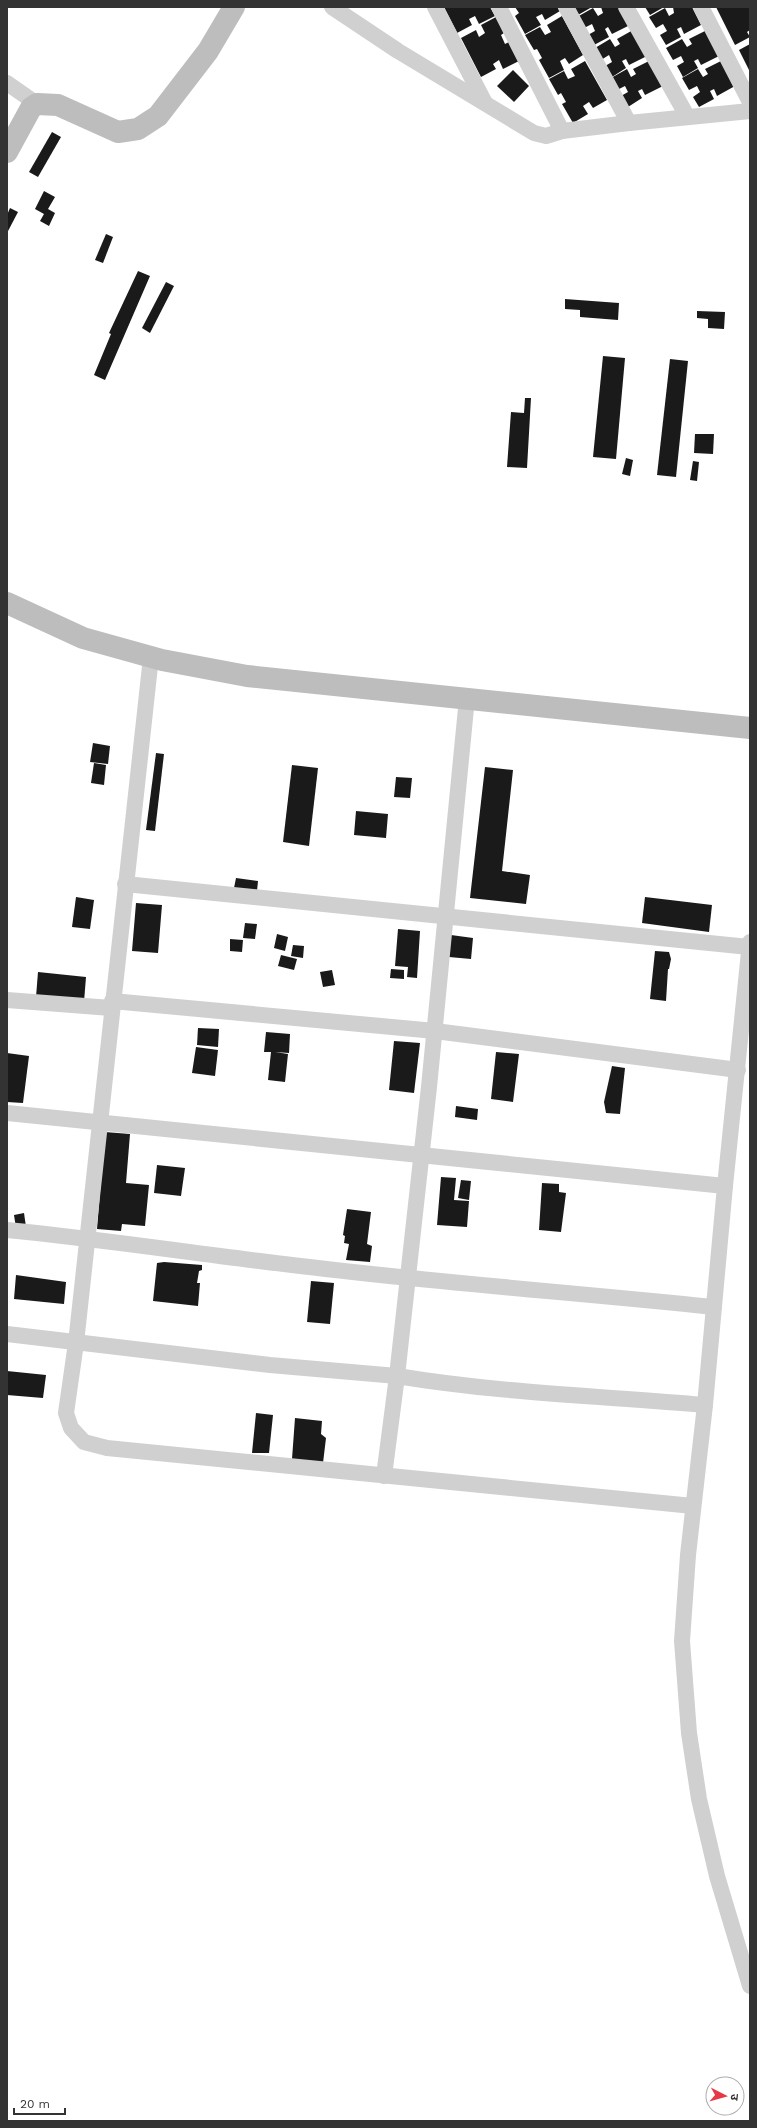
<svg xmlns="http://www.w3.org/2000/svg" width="757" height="2128" viewBox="0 0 757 2128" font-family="'Work Sans','Noto Sans Devanagari',sans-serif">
	<rect width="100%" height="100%" fill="#fff"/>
	<!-- building -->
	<g fill="#1a1a1a">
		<path d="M444,7H490L495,16L479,24L475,16L469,19L472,25L457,33Z"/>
		<path d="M515,7H557L560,11L545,20L542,14L536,17L541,25L525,34L515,16L519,13Z"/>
		<path d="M573,7H592L578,15Z"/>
		<path d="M601,7H620L630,25L612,34L608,27L605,29L609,37L594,45L588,35L595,31L592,24L584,28L577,17L593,8L598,16L603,13Z"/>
		<path d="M645,7H664L650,15Z"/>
		<path d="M673,7H692L701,25L684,34L681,27L677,29L681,37L666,45L660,35L667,31L663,24L656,28L649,17L665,8L669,16L674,13Z"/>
		<path d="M716,7H750V30L747,32L750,37L735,45Z"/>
		<path d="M562,16L583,55L569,64L565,58L560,61L564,70L549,78L539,60L542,58L537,49L534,50L525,35L540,27L545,35L551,32L547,25Z"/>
		<path d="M496,17L504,33L501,35L505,44L509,42L519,61L503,69L499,60L493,64L496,69L481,77L461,38L476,30L479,37L485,33L481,25Z"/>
		<path d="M633,30L647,56L629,65L626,59L622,61L626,68L612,77L605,66L612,62L609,55L601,60L595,48L610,39L615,47L620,44L617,39Z"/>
		<path d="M705,31L719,56L701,65L698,59L694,61L698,68L683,77L677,66L684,62L681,56L673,60L666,48L682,39L687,47L692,44L689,39Z"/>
		<path d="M750,44V72L739,50Z"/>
		<path d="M585,61L607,100L593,108L589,102L583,106L588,114L573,123L562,104L566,102L561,93L558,95L549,79L564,71L568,79L575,76L571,69Z"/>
		<path d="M649,61L663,86L645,95L642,89L638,91L642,98L628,107L621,96L628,92L625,86L617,90L611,78L627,69L631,77L636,74L633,69Z"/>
		<path d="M721,61L735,86L717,96L714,89L710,91L714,99L699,107L693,97L700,92L697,86L689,90L682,78L698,69L703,77L708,74L705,69Z"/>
		<path d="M513,70L529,86L514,102L497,86Z"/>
		<path d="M52,132L61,137L38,177L29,172Z"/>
		<path d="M44,191L55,197L48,209L55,213L49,226L40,221L44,214L35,209Z"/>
		<path d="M10,208L18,212L7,233V215Z"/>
		<path d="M106,234L113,237L103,263L95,260Z"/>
		<path d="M138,271L150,276L105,380L94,375L111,334L109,333Z"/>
		<path d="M166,282L174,286L150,333L142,328Z"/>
		<path d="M565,299L619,303L618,320L580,317V310L565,309Z"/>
		<path d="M697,311L725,312L724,329L708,328V319L697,318Z"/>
		<path d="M603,356L625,358L616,459L593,457Z"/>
		<path d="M670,359L688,361L676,477L657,475Z"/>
		<path d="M525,398H531L527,468L507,467L511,412L524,413Z"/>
		<path d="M695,434H714L713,454L694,453Z"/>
		<path d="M626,458L633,460L630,476L622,474Z"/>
		<path d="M693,461L699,462L697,481L690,480Z"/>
		<path d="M93,743L110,746L108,764L90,762Z"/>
		<path d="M156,753L164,754L155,831L146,830Z"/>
		<path d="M94,763L106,765L104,785L91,783Z"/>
		<path d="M292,765L318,768L309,846L283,842Z"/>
		<path d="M485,767L513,770L502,871L530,875L526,904L470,898Z"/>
		<path d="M396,777L412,778L410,798L394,797Z"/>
		<path d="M356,811L388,814L386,838L354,835Z"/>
		<path d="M236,878L258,881L257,891L234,888Z"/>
		<path d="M76,897L94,900L90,929L72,927Z"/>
		<path d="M645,897L712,905L709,932L642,923Z"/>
		<path d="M136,903L162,905L158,953L132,951Z"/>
		<path d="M245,923L257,924L255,939L243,938Z"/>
		<path d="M398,929L420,931L417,978L407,977L408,967L395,966Z"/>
		<path d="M277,934L288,937L285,951L274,948Z"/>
		<path d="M451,935L473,938L471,959L449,957Z"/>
		<path d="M230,939L243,940L242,952L230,951Z"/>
		<path d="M293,945L304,946L303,958L291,956Z"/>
		<path d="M655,951L669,952L671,959L669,969H668L666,1001L650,999Z"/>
		<path d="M281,955L297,959L294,970L278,966Z"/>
		<path d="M391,969L404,970V979L390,978Z"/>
		<path d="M332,970L335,985L323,987L320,972Z"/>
		<path d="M38,972L86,977L84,1002L36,997Z"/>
		<path d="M198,1028L219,1029L218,1047L197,1045Z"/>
		<path d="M266,1032L290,1034L289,1053L275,1052L288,1054L285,1082L268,1080L271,1052H264Z"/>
		<path d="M394,1041L420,1043L414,1093L389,1090Z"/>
		<path d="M196,1047L218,1050L215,1076L192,1073Z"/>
		<path d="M496,1052L519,1054L513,1102L491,1099Z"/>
		<path d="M7,1053L29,1056L23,1103L7,1102Z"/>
		<path d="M612,1066L625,1068L620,1114L606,1113L604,1102Z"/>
		<path d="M456,1106L478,1109L477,1120L455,1117Z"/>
		<path d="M105,1132L130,1134L126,1183L149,1185L145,1226L122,1224L121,1231L97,1229Z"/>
		<path d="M157,1165L185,1168L181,1196L154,1193Z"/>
		<path d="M441,1177L456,1178L454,1200L469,1201L467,1227L437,1225Z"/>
		<path d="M461,1180L471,1181L469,1200L458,1198Z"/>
		<path d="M542,1183L559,1184V1192L566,1193L561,1232L539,1230Z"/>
		<path d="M347,1209L371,1212L367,1244L372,1246L370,1262L346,1260L349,1244L344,1243L345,1236L343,1235Z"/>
		<path d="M24,1213L26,1227L16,1228L14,1215Z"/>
		<path d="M164,1262L202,1265V1270L199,1271L197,1283H200L198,1306L153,1301L157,1263Z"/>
		<path d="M16,1275L66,1282L64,1304L14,1299Z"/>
		<path d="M311,1281L334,1283L330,1324L307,1322Z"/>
		<path d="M7,1371L46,1375L43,1398L7,1395Z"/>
		<path d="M256,1413L273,1415L269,1453H252Z"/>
		<path d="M295,1418L322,1421L321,1434L326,1438L323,1463L292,1459Z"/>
	</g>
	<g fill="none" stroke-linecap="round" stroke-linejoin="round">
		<!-- minor -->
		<g stroke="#d0d0d0" stroke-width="16">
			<path d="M332,7L398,51L534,133L546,136L562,131L629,123L566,7"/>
			<path d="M435,7L485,103"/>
			<path d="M499,7L562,131"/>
			<path d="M626,7L687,116"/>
			<path d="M701,7L750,102"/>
			<path d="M7,83L37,104"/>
			<path d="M629,123L750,111"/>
			<path d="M151,657L76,1343L66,1413L71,1428L84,1442L107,1448L693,1506"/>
			<path d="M125,884L749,947"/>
			<path d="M750,942L725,1186L705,1405L688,1555L682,1641L689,1733L699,1799L717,1876L750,1986"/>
			<path d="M7,1000L111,1008"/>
			<path d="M112,1001L435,1031L738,1070"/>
			<path d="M7,1113L725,1186"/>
			<path d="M7,1230C100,1239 191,1253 284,1264C427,1282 570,1292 714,1307"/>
			<path d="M7,1334L270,1365L397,1376L429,1087L467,698"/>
			<path d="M384,1476L397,1376C499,1393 603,1396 705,1405"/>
		</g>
		<!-- secondary -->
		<g stroke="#bdbdbd" stroke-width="22">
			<path d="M7,152L31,108L37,104L58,105L118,132L138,129L158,116L208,51L234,7"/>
			<path d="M7,603L83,638L162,660L247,676L750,728"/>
		</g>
	</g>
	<!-- border -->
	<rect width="757" height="2128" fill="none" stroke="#333333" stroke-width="16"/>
	<!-- north arrow -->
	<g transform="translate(725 2096) rotate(96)"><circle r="19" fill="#ffffff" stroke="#adadad"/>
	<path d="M0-3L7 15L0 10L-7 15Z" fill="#e63946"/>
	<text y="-6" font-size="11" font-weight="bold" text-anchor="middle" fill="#333333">उ</text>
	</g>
	<!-- scale -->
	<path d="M14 2108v6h51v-6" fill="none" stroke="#333333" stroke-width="2"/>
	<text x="20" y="2108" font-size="12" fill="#333333" stroke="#ffffff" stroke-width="3" paint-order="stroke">20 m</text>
</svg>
